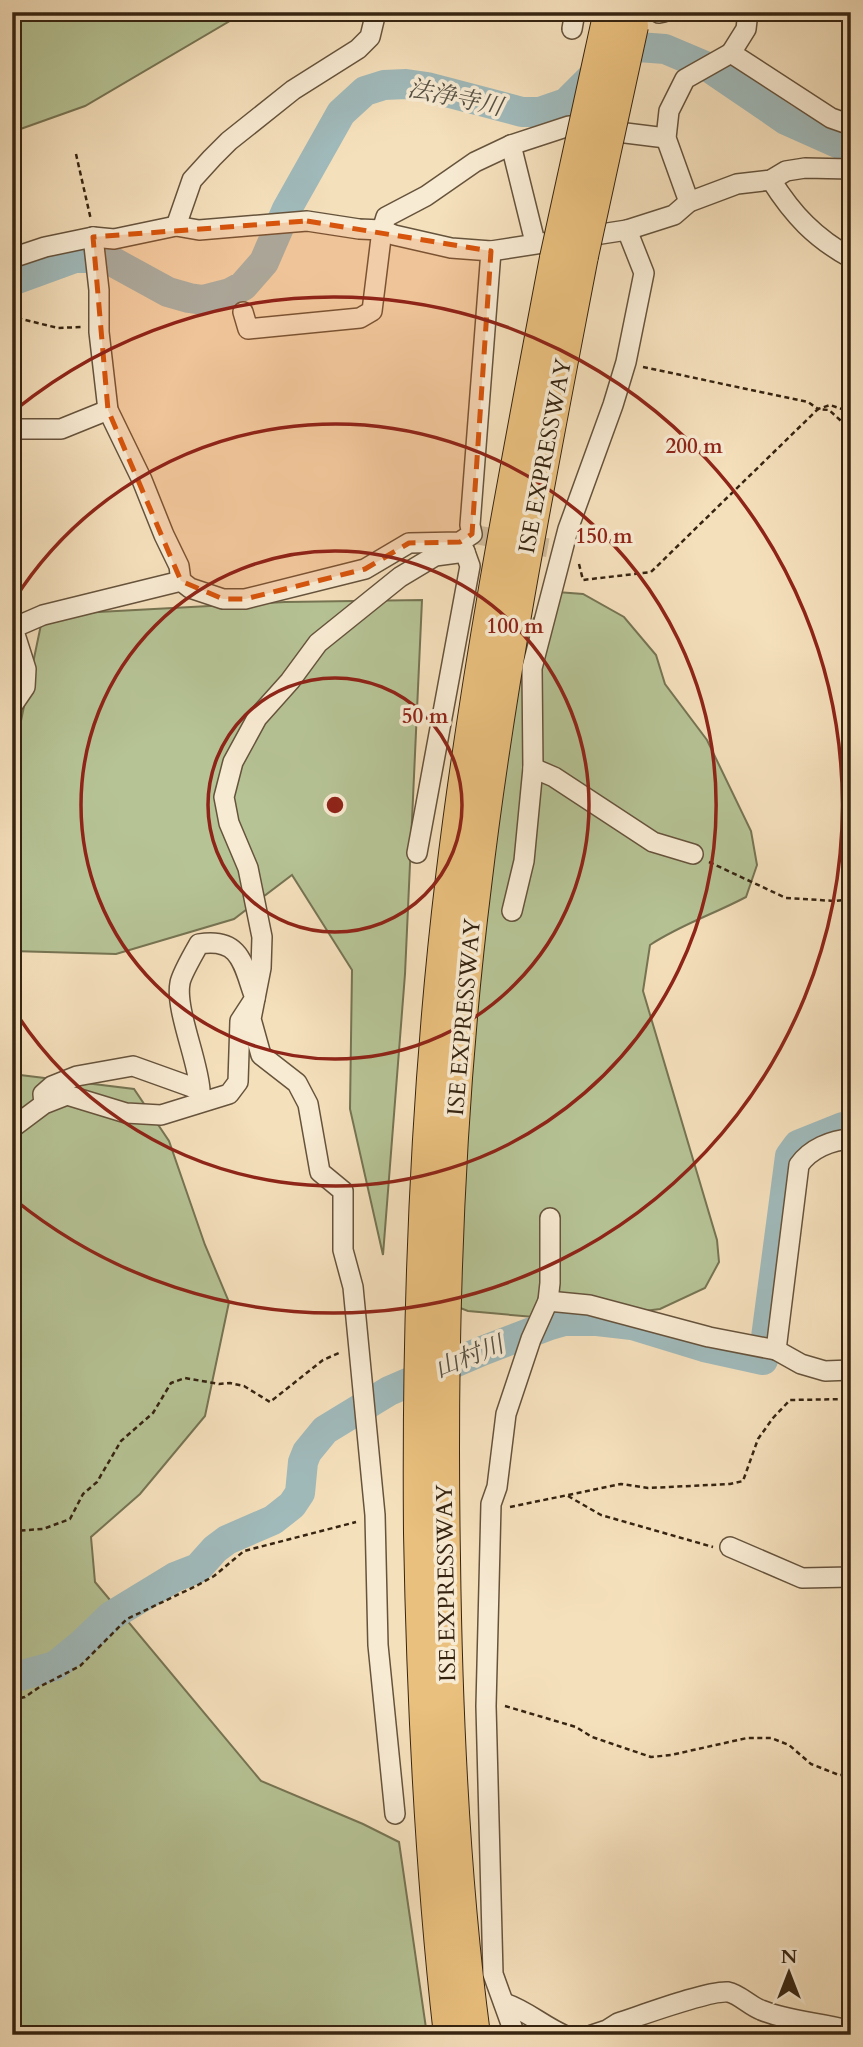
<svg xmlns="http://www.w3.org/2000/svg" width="863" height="2047" viewBox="0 0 863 2047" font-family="Cardo,'Noto Serif JP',serif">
	<rect width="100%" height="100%" fill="#f5e0bc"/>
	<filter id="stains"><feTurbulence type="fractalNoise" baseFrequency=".00286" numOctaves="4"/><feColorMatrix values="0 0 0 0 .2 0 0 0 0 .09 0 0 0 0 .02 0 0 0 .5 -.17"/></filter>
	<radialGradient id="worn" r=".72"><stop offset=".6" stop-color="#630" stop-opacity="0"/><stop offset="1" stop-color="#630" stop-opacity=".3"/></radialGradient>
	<!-- green -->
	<g fill="#b6c395" stroke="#767453" stroke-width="2">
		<path d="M12,12H245L85,106L12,132Z"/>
		<path d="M557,592L583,594L624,617L656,655L665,684L707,740L751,831L757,865L746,897C714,914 680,925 650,945L643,991L717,1240L719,1262L705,1288L660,1309L606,1316L534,1317L468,1311L424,1294L514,663L534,618Z"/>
		<path d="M422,600L405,974L383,1255L350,1109L352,970L292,875L234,919L116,954L12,951V764L43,615L285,602Z"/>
		<path d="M12,1074L134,1089L169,1141L205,1245L229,1302L205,1416L140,1494L91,1537L95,1582L261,1781L363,1824L399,1842L427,2035H12Z"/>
	</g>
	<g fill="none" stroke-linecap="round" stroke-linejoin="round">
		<!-- river -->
		<g stroke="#a0babb" stroke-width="30">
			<path d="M12,281L75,258H106L168,292L189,298L203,300L230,293L243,286L264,262L287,209L341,113L365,91L384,85L406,84L427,87L522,112H540L566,103L609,60L638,47L665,49L710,68L786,120L851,149"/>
			<path d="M12,1678L55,1666L83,1643L111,1616L175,1577L198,1568L215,1549L227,1540L273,1520L292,1505L300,1493L303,1462L307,1452L325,1430L389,1391L482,1351L550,1325L564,1321H597L632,1325L704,1347L763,1360L790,1156L798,1145L843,1127H851"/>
		</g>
		<!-- minor-tunnel -->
		<path stroke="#cfba9a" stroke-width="19" stroke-dasharray="19 10" stroke-linecap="butt" d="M472,534L549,548"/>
		<!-- minor casing -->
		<g stroke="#66533c" stroke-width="22">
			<g id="minor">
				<path d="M748,12L746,29L731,53L831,118L851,125"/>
				<path d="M659,13L664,12"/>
				<path d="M572,29L575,12"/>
				<path d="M511,145L534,238"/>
				<path d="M771,180C793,215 815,238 851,258"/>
				<path d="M689,202L666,138L669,111L685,79L731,53"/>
				<path d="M176,226L192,180L212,158L229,141L293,90L358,49L370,37L376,12"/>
				<path d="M93,237L99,290V332L108,410L142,480L164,535L179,566L181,581L190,588L223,599H245L365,569L409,543L460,542L472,534L470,525L491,251"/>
				<path d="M12,258L45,247L93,237L114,239L176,226L199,230L307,221L359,229L382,230L394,235L451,248L491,251L627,230L674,215L689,202L737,184L771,180L786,171L805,168L851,169"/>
				<path d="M243,312L248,329L360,318L372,311L382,230L386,217L426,196L475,162L511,145L569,126L666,138"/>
				<path d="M12,429H61L108,410"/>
				<path d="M12,706L25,687L26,669L13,628L43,615L181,581"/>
				<path d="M533,768L554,777L653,842L693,854"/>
				<path d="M417,853L470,566L465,552"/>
				<path d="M512,911L524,861L533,768L532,668L568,529L613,405L626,362L644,273L627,230"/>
				<path d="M12,1128L44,1104L67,1095L126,1113L161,1115L229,1094L238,1082L240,1021L255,998C243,966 242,937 199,944C195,951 181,976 180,983C175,1009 198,1060 200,1090L133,1066L77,1076L52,1086L43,1094L44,1104"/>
				<path d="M548,1301L589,1305L709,1337L776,1350L801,1364L825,1371L851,1370"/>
				<path d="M776,1350L799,1165C810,1149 831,1140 851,1139"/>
				<path d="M730,1547L802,1578L851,1577"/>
				<path d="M395,1814L378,1645L375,1515L353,1287L343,1250V1191L320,1172L308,1104L297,1083L261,1055L251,1019L261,968L262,937L248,868L229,823L224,797L233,762L257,718L290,681L318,643L400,577L435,556L465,552L460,542"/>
				<path d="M504,2003C526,2010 543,2026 564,2035"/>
				<path d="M515,2035L493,1974L486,1706L491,1504L497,1487L506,1414L531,1339L548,1301L550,1283V1218"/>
				<path d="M592,2035L607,2030L618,2023C640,2016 709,1990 728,1992C739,1994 750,2006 761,2010C790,2022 821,2022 851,2031"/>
			</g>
		</g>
		<!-- highway casing -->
		<g stroke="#362411" stroke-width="32">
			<g id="highway">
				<path d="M449,2035C430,1868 422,1700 419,1533C417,1314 425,1095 451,878C476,670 516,464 555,258"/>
				<path d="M475,2035C454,1878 447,1718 445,1559C441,1335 448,1109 476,886C501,674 543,465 583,256"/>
			</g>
		</g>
		<!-- path -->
		<g stroke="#362411" stroke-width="2.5" stroke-dasharray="5 3.5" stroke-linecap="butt">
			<path d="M76,154L91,220"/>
			<path d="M12,321L13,317L58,328L82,327"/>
			<path d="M643,367L808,402L818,409L830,405L851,412"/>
			<path d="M579,564L583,580L651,572L818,409L829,410L851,430"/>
			<path d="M709,862L786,898L835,901L851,899"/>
			<path d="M568,1496L601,1515L713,1547"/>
			<path d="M510,1507L621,1484L648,1488L730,1484L743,1481L758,1439L773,1418L790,1400L851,1399"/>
			<path d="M12,1531L43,1529L70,1519L83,1494L97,1482L121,1441L153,1413L171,1383L185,1378L219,1384L230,1383L244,1386L270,1402L323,1360L341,1352"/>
			<path d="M12,1700L25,1697L41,1686L80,1666L127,1619L198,1585L214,1576L244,1551L356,1522"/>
			<path d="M505,1706L576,1727L592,1737L651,1757L671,1755L747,1738H771L789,1745L811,1764L839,1775L851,1774"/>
		</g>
		<!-- minor -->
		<use href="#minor" stroke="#f8ebd3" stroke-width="19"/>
		<!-- highway -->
		<use href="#highway" stroke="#eac07e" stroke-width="30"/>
		<!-- highway-bridge casing -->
		<g stroke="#362411" stroke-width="32" stroke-linecap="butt">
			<g id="highway-bridge">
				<path d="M583,256L633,26"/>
				<path d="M555,258L608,16"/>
			</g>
		</g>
		<!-- highway-bridge -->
		<use href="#highway-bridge" stroke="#eac07e" stroke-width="30"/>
	</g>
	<!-- marked area -->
	<path fill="#d6540c" fill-opacity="0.2" stroke="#d6540c" stroke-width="5" stroke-dasharray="14 9" stroke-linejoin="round" d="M307,221L491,251L472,534L460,542L409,543L365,569L245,599H223L181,581L108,410L93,237Z"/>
	<!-- distance rings -->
	<g fill="none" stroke="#8f2418" stroke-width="3.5">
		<circle cx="335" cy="805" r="127"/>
		<circle cx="335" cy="805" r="254"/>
		<path d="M14 600A381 381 0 1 1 14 1010"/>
		<path d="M15 410A508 508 0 1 1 15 1200"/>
	</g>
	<g text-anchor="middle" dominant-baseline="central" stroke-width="7" stroke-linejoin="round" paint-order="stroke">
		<!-- street labels -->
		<g font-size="23" fill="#362411" stroke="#f8ebd3">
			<text transform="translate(545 456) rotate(-79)">ISE EXPRESSWAY</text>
			<text transform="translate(464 1017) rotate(-85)">ISE EXPRESSWAY</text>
			<text transform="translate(446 1583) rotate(-91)">ISE EXPRESSWAY</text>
		</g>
		<!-- water labels -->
		<g font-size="24" font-style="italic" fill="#565144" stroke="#f8ebd3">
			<text transform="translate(455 98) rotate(12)">法浄寺川</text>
			<text transform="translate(469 1357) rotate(-22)">山村川</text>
		</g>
	</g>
	<circle cx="335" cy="805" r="10" fill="#8f2418" stroke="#f8ebd3" stroke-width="3.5"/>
	<g font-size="21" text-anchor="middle" font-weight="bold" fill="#8f2418" stroke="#f8ebd3" stroke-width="7" stroke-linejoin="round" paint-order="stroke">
		<text x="694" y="453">200 m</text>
		<text x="604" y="543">150 m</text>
		<text x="515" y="633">100 m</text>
		<text x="425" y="723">50 m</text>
	</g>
	<!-- margin -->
	<rect width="863" height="2047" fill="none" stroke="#f5e0bc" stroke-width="42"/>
	<rect x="14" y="14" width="835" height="2019" fill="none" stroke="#362411" stroke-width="3.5"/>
	<rect x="21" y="21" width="821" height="2005" fill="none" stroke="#362411" stroke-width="2"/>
	<!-- north arrow -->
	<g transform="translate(789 1973)" stroke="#f8ebd3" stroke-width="5" paint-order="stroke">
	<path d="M0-5L12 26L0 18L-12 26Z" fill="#362411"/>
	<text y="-10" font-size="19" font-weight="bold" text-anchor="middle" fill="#362411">N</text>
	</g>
	<rect width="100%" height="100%" filter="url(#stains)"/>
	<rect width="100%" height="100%" fill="url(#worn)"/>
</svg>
